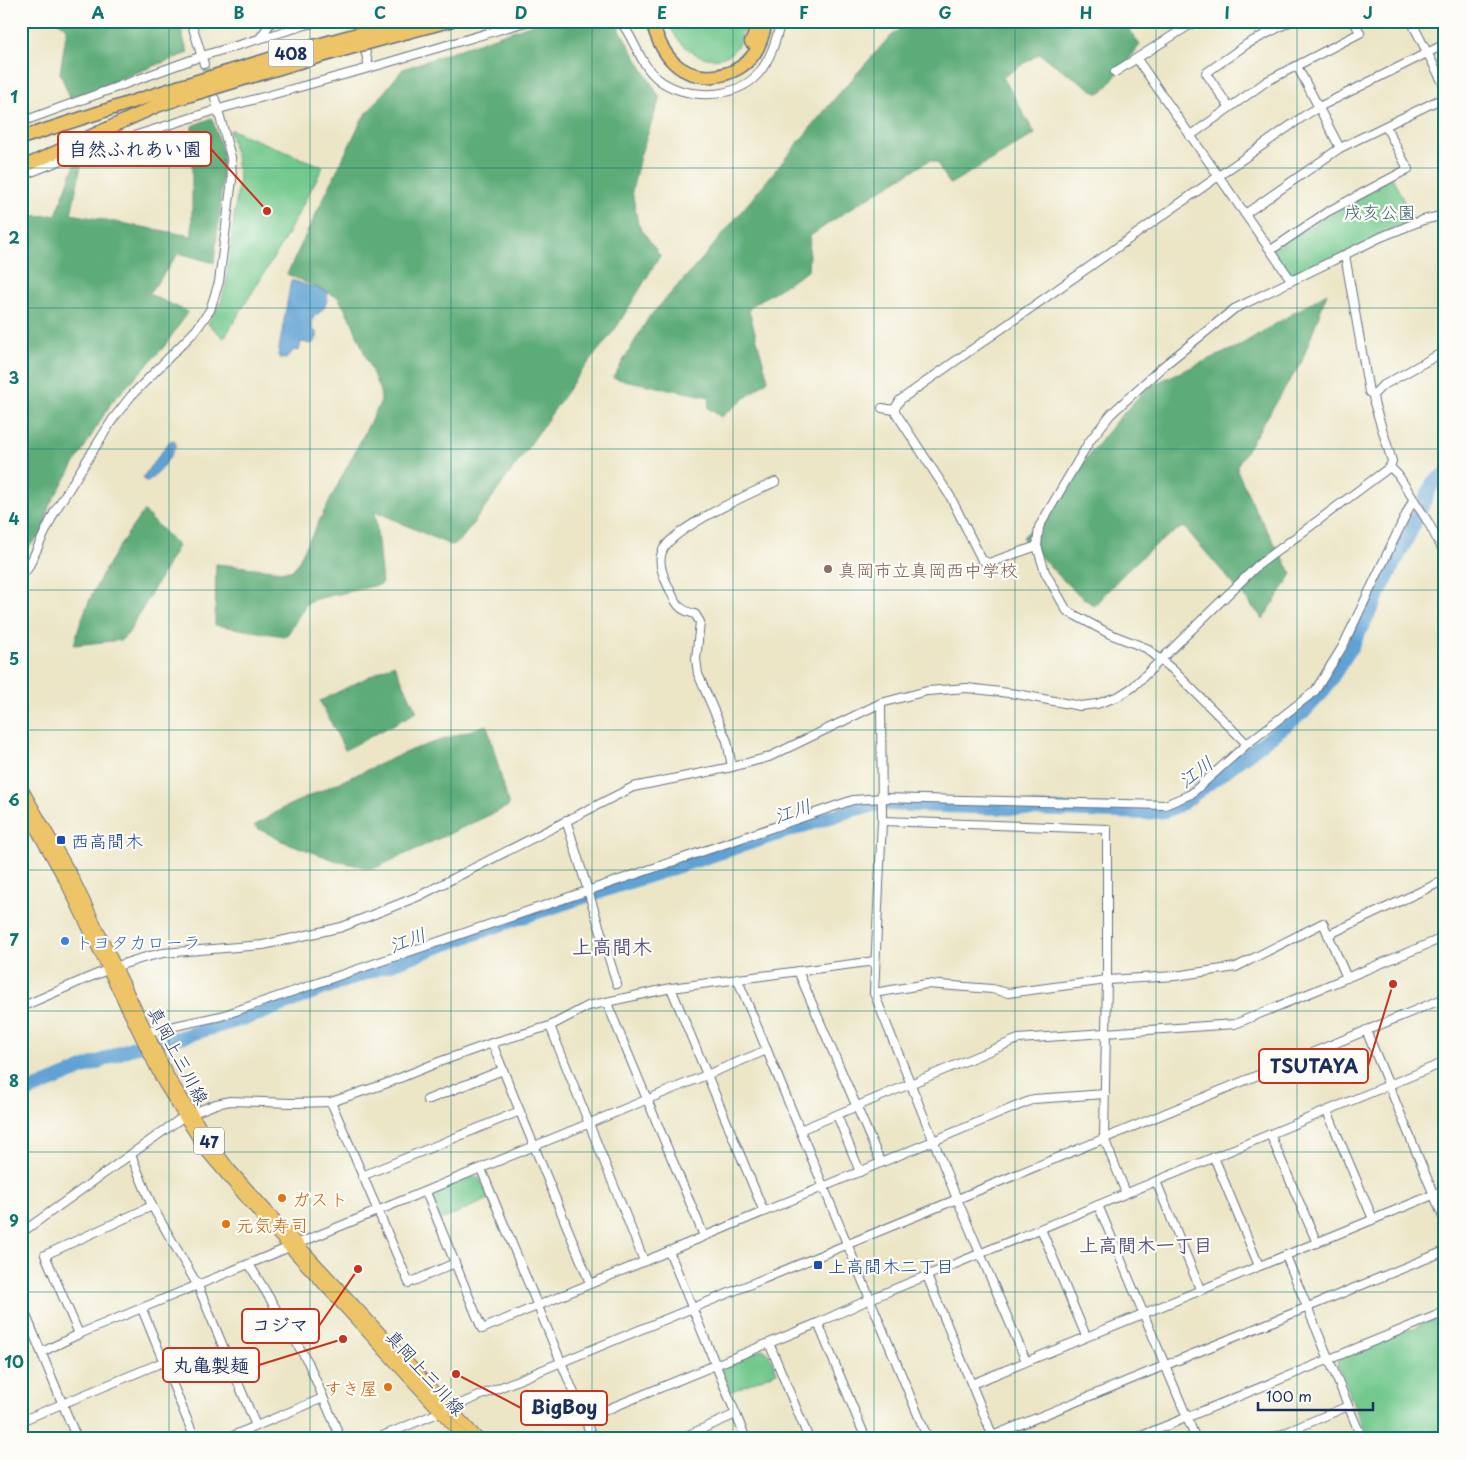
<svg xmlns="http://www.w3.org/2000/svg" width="1466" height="1460" viewBox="0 0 1466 1460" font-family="'Playpen Sans','Klee One',sans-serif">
	<rect width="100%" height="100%" fill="#fdfcf7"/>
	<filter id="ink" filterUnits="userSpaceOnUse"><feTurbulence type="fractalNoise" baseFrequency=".02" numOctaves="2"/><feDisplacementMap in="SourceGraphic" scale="10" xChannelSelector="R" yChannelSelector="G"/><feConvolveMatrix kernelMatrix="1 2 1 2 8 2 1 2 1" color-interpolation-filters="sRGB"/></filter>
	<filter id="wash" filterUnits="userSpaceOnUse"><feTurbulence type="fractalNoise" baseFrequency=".0096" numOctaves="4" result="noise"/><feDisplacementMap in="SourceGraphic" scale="20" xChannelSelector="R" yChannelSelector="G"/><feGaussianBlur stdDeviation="1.12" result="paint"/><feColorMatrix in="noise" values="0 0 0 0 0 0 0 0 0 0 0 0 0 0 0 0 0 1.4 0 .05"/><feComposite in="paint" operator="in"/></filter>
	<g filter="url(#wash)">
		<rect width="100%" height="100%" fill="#ece6c7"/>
		<!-- green -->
		<g fill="#72c88d" stroke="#467c76">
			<path d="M668,21H744C742,77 683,65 668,21Z"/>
			<path d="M232,130L323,167L282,244L224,338L208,324L221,302L226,285L239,177L236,156L229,131Z"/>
			<path d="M1392,177L1415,224L1291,280L1271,250Z"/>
			<path d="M474,1176L479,1177L489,1199L441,1220L431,1197L433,1193Z"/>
			<path d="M1445,1315V1436L1440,1439H1368L1337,1364L1340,1358Z"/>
			<path d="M763,1349L768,1353L777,1372L730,1392L721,1370L724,1365Z"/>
		</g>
		<!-- forest -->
		<g fill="#5dac78" stroke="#3c6e6b">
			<path d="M57,21H178L188,53L70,98L60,73L67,28Z"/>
			<path d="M541,21L615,22L660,98L640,156L632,191L638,224L660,256L616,328L574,381L516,465L463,537L455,544L450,545L375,511L382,584L312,600L306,604L288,634L284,636L215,625L216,564L283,571H291L296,566L381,401L380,391L352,322L338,297L287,274L362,119L403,69Z"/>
			<path d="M908,21H1123L1140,45L1103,92L1097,93L1039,54L1003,77L1035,134L950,184L937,163L930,160L856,205L810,236L808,271L751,306L749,311L768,380L721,417L708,408L710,397L613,378L649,317L703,258L836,97L885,42Z"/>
			<path d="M212,118L223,154L220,211L214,263L179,253L149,294L188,312L163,348L111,403L49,506L43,534L21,553V248L31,216L56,215L76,161H82L71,214L192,236V126Z"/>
			<path d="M1327,293L1302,361L1238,464L1237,470L1256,511L1292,574L1263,619L1186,529L1183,527C1151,544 1118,579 1094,606L1073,590L1022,538L1043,517L1089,455L1117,420L1145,390L1158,382L1237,347Z"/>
			<path d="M144,511L178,546L128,634L121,640L74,645C86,596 114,551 144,511Z"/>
			<path d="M394,664L417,712L345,750L320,701Z"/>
			<path d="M487,725L509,806L373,869L337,861L282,841L254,826L285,807L411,750Z"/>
		</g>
		<!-- water -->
		<g fill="#60a2d4" stroke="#3e6899">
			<path d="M291,280L328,292C327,305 324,311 313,317L312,328L317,333V338L312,344L301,342L299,351L294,350L286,359L280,358L278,355Z"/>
			<path d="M174,440L176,445C170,459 159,474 146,482L143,477L170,441Z"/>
		</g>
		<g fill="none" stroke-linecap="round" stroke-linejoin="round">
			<!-- river -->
			<path stroke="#60a2d4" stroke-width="14" d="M21,1094L134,1047L181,1037L259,1014L319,990L519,918L855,809L883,804L1145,813L1166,811L1183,803L1305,711L1322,693L1351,648L1410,533L1433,482L1445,474"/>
		</g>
	</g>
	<g filter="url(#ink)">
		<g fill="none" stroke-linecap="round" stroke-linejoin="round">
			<!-- minor-tunnel -->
			<path stroke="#c2c1b2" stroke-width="8" stroke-dasharray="8 4" stroke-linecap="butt" d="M204,64L215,99"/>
			<!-- minor casing -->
			<g stroke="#646f83" stroke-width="10">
				<g id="minor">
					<path d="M191,21L204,64"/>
					<path d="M359,21L369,68"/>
					<path d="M620,21C635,39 640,65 658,79C684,100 735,100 758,74C771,59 776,40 781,21"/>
					<path d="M1411,21L1445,87"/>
					<path d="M260,38L272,21"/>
					<path d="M1137,59L1291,280"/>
					<path d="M1297,66L1340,148"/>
					<path d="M1115,72L1196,21"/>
					<path d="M1229,107L1206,73L1247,44L1291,21"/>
					<path d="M21,122L202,56L319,21"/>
					<path d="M1190,136L1267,81L1360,33L1354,21"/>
					<path d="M21,176L77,154L219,109L369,68L529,21"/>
					<path d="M1245,214L1340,148L1445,97"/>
					<path d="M1271,250L1327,212L1408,169L1386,127"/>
					<path d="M1345,255L1369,392L1373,395"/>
					<path d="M882,408L894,410L950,496L982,560L989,563L1037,546"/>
					<path d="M894,410L900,400L1304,116L1319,107L1445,44"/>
					<path d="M1390,467L1398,475L1428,522L1445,554"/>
					<path d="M21,577L28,568L55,511L113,419L131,396L196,330L210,310L219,282L232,179L231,157L215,99"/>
					<path d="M881,703L882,821L874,993L957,1199L1026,1361"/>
					<path d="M1247,744L1172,669L1146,648L1110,634L1067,611L1045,572L1037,546L1039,527L1089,442L1111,414L1161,368L1234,309L1381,237L1423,220L1445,215"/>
					<path d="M732,767L727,741L698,674L696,659L700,622L695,614C676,609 676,602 668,586C663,576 658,562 662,552C670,529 751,493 775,482"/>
					<path d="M566,820L617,984"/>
					<path d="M882,821L1107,829V980L1104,1138L1126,1193"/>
					<path d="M1328,935L1445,880"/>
					<path d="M798,971L881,1163"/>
					<path d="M737,978L928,1439"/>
					<path d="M671,988L764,1212"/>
					<path d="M874,993L927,984L992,989L1008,993L1107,980L1175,976L1236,967L1323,923L1347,978"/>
					<path d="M607,1003L704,1236"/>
					<path d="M21,1007C67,988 114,963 163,953L263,945L342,927L419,896L633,787L732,767L769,757L881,703L927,691L967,688L1017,694L1080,706L1097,704L1119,696L1133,687L1257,566L1390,467L1392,461L1374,403L1373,395L1382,386L1445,351"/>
					<path d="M550,1026L644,1261"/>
					<path d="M1366,1030L1445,1222"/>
					<path d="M147,1032L221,1016L853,800L883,798L1165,805L1191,794L1247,744L1315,691L1343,646L1413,500"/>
					<path d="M492,1043L590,1283"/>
					<path d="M427,1100L503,1070"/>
					<path d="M331,1102L409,1283L455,1263"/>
					<path d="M1327,1111L1373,1219"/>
					<path d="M837,1115L860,1172"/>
					<path d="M800,1130L1018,1039L1235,1024L1445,937"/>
					<path d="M1270,1134L1317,1243"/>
					<path d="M131,1155L152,1206L198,1286L256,1426"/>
					<path d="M1214,1157L1259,1266"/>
					<path d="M481,1169L593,1439"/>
					<path d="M362,1176L520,1111"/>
					<path d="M1156,1181L1200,1289"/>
					<path d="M426,1192L482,1329L1034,1099L1105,1094"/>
					<path d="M1098,1205L1196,1439"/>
					<path d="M1041,1229L1086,1336"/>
					<path d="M21,1233L183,1117L216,1104L230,1101L293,1103L331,1102L385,1084L439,1062L492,1043L550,1026L588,1006L671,988L875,961"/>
					<path d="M669,1251L746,1439"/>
					<path d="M1286,1256L1362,1439"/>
					<path d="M249,1264L308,1362L341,1439"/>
					<path d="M927,1276L994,1439"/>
					<path d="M21,1303L77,1439"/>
					<path d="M142,1309L195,1439"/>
					<path d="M818,1323L866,1439"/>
					<path d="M79,1334L45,1255L152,1206"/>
					<path d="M769,1343L809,1439"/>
					<path d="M42,1352L79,1334L767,1050"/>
					<path d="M972,1384L1445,1190"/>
					<path d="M584,1419L818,1323L870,1299L1445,1062"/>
					<path d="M21,1421L163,1362"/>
					<path d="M225,1439L323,1398"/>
					<path d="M375,1439L1445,998"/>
					<path d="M679,1439L736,1414"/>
					<path d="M985,1439L1445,1251"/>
					<path d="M1134,1439L1445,1312"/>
					<path d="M1271,1439L1348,1406"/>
				</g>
			</g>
			<!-- major casing -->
			<g stroke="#646f83" stroke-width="12">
				<g id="major">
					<path d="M21,786L73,877L169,1077L212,1145L230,1169L273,1217L479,1439"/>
					<path d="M21,803L65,881L162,1081L205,1150L268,1224L465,1439"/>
				</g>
			</g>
			<!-- highway casing -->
			<g stroke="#646f83" stroke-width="15">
				<g id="highway">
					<path d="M652,21C656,36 662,51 673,62C696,85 736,79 754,54C761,44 764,32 766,21"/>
					<path d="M408,32L450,21"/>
					<path d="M751,42L754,36L756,21"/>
					<path d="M21,138L178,87"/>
					<path d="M21,168L157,106L181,98"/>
				</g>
			</g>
			<!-- minor -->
			<use href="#minor" stroke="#fff" stroke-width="8"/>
			<!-- major -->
			<use href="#major" stroke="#eec469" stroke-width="10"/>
			<!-- highway -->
			<use href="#highway" stroke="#eec469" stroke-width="12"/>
			<!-- highway-bridge casing -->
			<g stroke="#646f83" stroke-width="15" stroke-linecap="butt">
				<g id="highway-bridge">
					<path d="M178,87L292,52L405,21"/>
					<path d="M181,98L296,63L408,32"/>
				</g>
			</g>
			<!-- highway-bridge -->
			<use href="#highway-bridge" stroke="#eec469" stroke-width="12"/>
		</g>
	</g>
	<!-- grid -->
	<path fill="none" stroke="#0f766e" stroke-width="1" stroke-opacity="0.55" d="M169,21V1439M310,21V1439M451,21V1439M592,21V1439M733,21V1439M874,21V1439M1015,21V1439M1156,21V1439M1297,21V1439M21,168H1445M21,308H1445M21,449H1445M21,590H1445M21,730H1445M21,870H1445M21,1011H1445M21,1152H1445M21,1292H1445"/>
	<!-- markers -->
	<circle fill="#8d6e63" stroke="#fdfcf7" stroke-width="2" cx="828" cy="569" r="5"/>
	<g fill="#1a4fb4" stroke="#fdfcf7" stroke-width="2">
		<rect x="56" y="835" width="10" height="10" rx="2.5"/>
		<rect x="813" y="1260" width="10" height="10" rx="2.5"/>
	</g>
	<circle fill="#3f7fe0" stroke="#fdfcf7" stroke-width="2" cx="65" cy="941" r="5"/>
	<g fill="#e8710a" stroke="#fdfcf7" stroke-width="2">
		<circle cx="282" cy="1198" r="5"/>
		<circle cx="226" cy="1224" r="5"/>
		<circle cx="388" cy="1387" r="5"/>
	</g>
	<g text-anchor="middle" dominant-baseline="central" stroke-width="4.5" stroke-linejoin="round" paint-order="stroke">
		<!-- shield labels -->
		<g fill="#fdfcf7" stroke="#5f6c8c" stroke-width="1">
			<rect x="268.5" y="39.5" width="45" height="27" rx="4"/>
			<rect x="194" y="1127.5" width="30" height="27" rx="4"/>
		</g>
		<g font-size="16" font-weight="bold" fill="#1b2f5e">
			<text x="291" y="53">408</text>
			<text x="209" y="1141">47</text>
		</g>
		<!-- park labels -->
		<g font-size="18" fill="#355d6c" stroke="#fdfcf7">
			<text x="1380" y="211">戌亥公園</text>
		</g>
		<!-- education labels -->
		<g font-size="18" fill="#785e54" stroke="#fdfcf7" text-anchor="start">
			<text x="838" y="569">真岡市立真岡西中学校</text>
		</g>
		<!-- transit labels -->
		<g font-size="18" fill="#164399" stroke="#fdfcf7" text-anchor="start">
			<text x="71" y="840">西高間木</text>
			<text x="828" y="1265">上高間木二丁目</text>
		</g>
		<!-- shop labels -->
		<g font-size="18" fill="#366cbe" stroke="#fdfcf7" text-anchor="start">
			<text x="75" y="941">トヨタカローラ</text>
		</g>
		<!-- street labels -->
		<g font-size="18" fill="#1b2f5e" stroke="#fdfcf7">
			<text transform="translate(179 1055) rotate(62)">真岡上三川線</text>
			<text transform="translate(426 1372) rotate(48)">真岡上三川線</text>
		</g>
		<!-- food labels -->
		<g font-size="18" fill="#c56008" stroke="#fdfcf7" text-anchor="start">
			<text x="292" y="1198">ガスト</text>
			<text x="236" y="1224">元気寿司</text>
			<text x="378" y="1387" text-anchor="end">すき屋</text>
		</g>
		<!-- water labels -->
		<g font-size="19" font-style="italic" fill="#375d8d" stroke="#fdfcf7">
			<text transform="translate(1195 771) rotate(-37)">江川</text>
			<text transform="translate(792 810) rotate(-18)">江川</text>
			<text transform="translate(407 939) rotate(-20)">江川</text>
		</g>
		<!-- neighbourhood labels -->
		<g font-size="19" font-weight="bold" fill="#585181" stroke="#fdfcf7">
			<text x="1146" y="1244">上高間木一丁目</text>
		</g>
		<!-- quarter labels -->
		<g font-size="20" font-weight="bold" fill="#585181" stroke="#fdfcf7">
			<text x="612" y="946">上高間木</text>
		</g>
	</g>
	<!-- callouts -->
	<path fill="none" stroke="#c8321e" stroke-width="2" d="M267 211L211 149M1393 984L1368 1066M358 1269L319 1326M343 1339L259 1365M456 1374L521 1408"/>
	<g fill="#c8321e" stroke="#fdfcf7" stroke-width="2">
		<circle cx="267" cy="211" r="5"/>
		<circle cx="1393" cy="984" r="5"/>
		<circle cx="358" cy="1269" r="5"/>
		<circle cx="343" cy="1339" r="5"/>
		<circle cx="456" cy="1374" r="5"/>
	</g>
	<g fill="#fdfcf7" stroke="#c8321e" stroke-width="2">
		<rect x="58" y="132" width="153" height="34" rx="5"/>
		<rect x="1259" y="1049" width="109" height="34" rx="5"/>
		<rect x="242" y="1309" width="77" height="34" rx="5"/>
		<rect x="163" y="1348" width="96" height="34" rx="5"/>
		<rect x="521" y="1391" width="86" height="34" rx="5"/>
	</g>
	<g font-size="19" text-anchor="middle" font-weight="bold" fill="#1b2f5e">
		<text x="135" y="156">自然ふれあい園</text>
		<text x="1314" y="1073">TSUTAYA</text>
		<text x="280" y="1332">コジマ</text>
		<text x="211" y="1372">丸亀製麺</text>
		<text x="564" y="1414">BigBoy</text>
	</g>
	<!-- margin -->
	<rect width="1466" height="1460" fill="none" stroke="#fdfcf7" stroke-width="55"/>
	<!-- scale -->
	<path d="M1258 1402v8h115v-8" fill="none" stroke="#1b2f5e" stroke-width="2.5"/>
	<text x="1266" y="1402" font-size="15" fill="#1b2f5e" stroke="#fdfcf7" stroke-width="4" paint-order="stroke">100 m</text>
	<rect x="28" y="28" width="1410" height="1404" fill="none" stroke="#0f766e" stroke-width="2"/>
	<g font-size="16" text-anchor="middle" font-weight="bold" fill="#0f766e">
		<text x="98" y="19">A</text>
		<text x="239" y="19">B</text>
		<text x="380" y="19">C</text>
		<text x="521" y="19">D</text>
		<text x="662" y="19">E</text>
		<text x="804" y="19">F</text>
		<text x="945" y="19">G</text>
		<text x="1086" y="19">H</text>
		<text x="1227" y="19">I</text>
		<text x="1368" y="19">J</text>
		<text x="14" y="103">1</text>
		<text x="14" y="244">2</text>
		<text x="14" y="384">3</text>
		<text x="14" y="525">4</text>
		<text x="14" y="665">5</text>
		<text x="14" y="806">6</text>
		<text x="14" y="946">7</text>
		<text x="14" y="1087">8</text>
		<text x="14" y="1227">9</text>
		<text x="14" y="1368">10</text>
	</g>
</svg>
